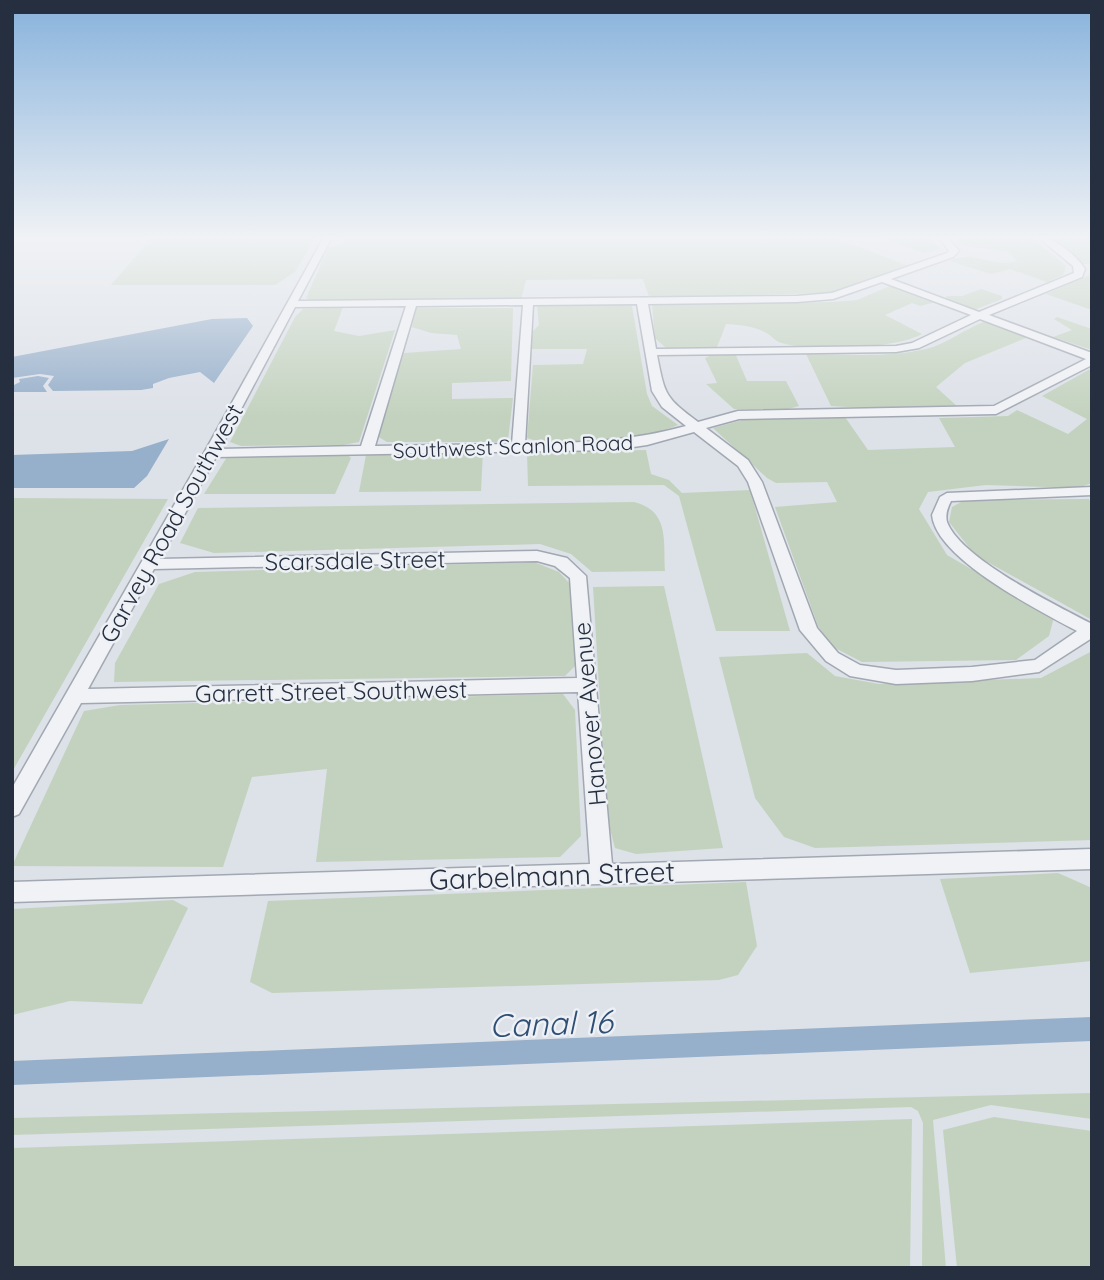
<svg xmlns="http://www.w3.org/2000/svg" width="1104" height="1280" viewBox="0 0 1104 1280" font-family="Quicksand,sans-serif">
	<rect width="100%" height="100%" fill="#dde1e8"/>
	<!-- green -->
	<g fill="#c3d2be">
		<path d="M153,237H315L295,272L275,285H111Z"/>
		<path d="M345,237H834L908,266L830,293L649,297L643,279L526,280L521,299L314,301L306,298L328,248L342,244Z"/>
		<path d="M876,237H930L940,249L925,253Z"/>
		<path d="M955,237H1032L1066,266L1063,275L1047,282L1010,269L991,274L950,261C972,249 994,269 1017,261L1009,252L959,245Z"/>
		<path d="M1090,237L1092,264H1082L1049,238Z"/>
		<path d="M1092,274V310L1046,294Z"/>
		<path d="M890,286L936,302L920,306L912,303L885,315L922,334C896,349 810,352 782,343C776,342 773,337 768,334C755,326 742,325 726,324L717,347L666,348L655,338L652,305L832,302L857,300Z"/>
		<path d="M981,289L1002,296V299L974,310L945,299L947,296H962Z"/>
		<path d="M619,305L632,306L647,394L652,406L678,425C641,441 566,451 527,438L533,365L583,364L587,349H532L530,334L539,325L537,306Z"/>
		<path d="M343,307L334,331L359,336L395,330L359,442L343,445L241,446L230,442L295,317L303,309Z"/>
		<path d="M416,308H513L511,381L452,383V399L513,398L508,440L500,442H387L377,436L404,353L461,349L457,335L431,333L412,327Z"/>
		<path d="M1057,317L1092,329V350L1053,337L1072,330L1054,319Z"/>
		<path d="M986,321L1028,337L965,363L936,387L959,408L882,409L831,406L806,354C845,354 888,358 926,349C947,344 966,328 986,321Z"/>
		<path d="M715,353H735L747,381H786L799,406L788,409H734L706,384L717,383L705,358Z"/>
		<path d="M1092,368V483L1077,488L986,485L928,492L919,509L947,555L1054,617L1049,636L1016,660L862,662L833,647L818,626L775,507L837,502L827,482L776,483L767,478L713,428L746,419L845,417L868,450L955,447L939,418L1008,416L1017,410L1068,434L1087,419L1042,396Z"/>
		<path d="M646,450L651,474L669,480L682,493L750,490L790,631H716L679,496L664,485L528,486L527,453Z"/>
		<path d="M483,451L481,491L359,492L366,455Z"/>
		<path d="M345,453L351,458L335,494H204L227,457Z"/>
		<path d="M12,498L168,499L12,772Z"/>
		<path d="M1089,499L1092,506V620L975,555L949,522L952,507L965,500Z"/>
		<path d="M634,502C670,511 663,541 665,571L592,572L571,554L540,544L214,553L180,543L198,508Z"/>
		<path d="M534,562L559,572L570,584L576,665L565,676L114,682L115,663L159,584L195,572Z"/>
		<path d="M664,586L723,848L636,854L615,848L607,818L593,587Z"/>
		<path d="M1092,651V840L815,848L784,837L755,798L719,657L807,653L835,676L879,684L1041,678Z"/>
		<path d="M563,694L575,710L581,836L560,857L316,862L327,769L252,777L223,867L12,866L84,711L120,705Z"/>
		<path d="M1058,873L1092,888V961L970,973L940,879Z"/>
		<path d="M746,882L757,946L738,975L719,980L272,993L250,982L268,901Z"/>
		<path d="M173,900L188,908L142,1004L70,1001L12,1015L13,909Z"/>
		<path d="M1092,1093V1119L991,1105L933,1120L946,1268H922L923,1123L918,1111L911,1107L12,1135V1118Z"/>
		<path d="M994,1117L1092,1131V1268H957L943,1130Z"/>
		<path d="M912,1119L910,1268H12V1148Z"/>
	</g>
	<!-- water -->
	<g fill="#96afca">
		<path d="M247,318L253,326L214,383L200,372L169,378L153,384V388L141,390L53,391L48,385L54,376L40,374L12,378V357L212,319Z"/>
		<path d="M38,376L49,378L43,386L47,392H12V386L20,382L19,379Z"/>
		<path d="M169,439L147,476L134,488H12V455L132,451Z"/>
	</g>
	<g fill="none" stroke-linecap="round" stroke-linejoin="round">
		<!-- canal -->
		<path fill="#96afca" fill-rule="evenodd" d="M1092,1017V1041L12,1085V1061Z"/>
		<!-- minor casing -->
		<g stroke="#a2a8b2" stroke-width="3">
			<path id="minor" d="M324,237H332L298,301L797,296L832,293L947,253L949,251L939,237H947L959,251L953,257L891,279L979,312L1074,273L1073,266L1038,237C1054,237 1076,255 1085,269L1082,277L989,315L1092,353V365L996,414L739,419L706,428L748,460L762,482L817,628L838,653L860,665L896,670L972,667L1035,660L1077,631C1040,611 936,559 932,515L940,497L947,493L1092,487V495L951,501C948,507 945,514 947,522C961,559 1056,605 1092,624V638L1039,672L972,681L896,684L850,676L826,661L800,630L748,482L738,466L694,432L647,445L613,450L216,457L160,559L537,551L567,558L586,576L612,864L1092,849V869L12,902V882L590,864L578,692L81,703L19,814L12,817V788L204,453ZM882,282L971,315L912,343L896,346L656,349L648,304L797,302L833,299ZM637,304L652,391L662,407L686,426C627,442 585,442 525,444L533,305ZM523,305L512,444L375,446L416,306ZM406,306L361,446L220,449L295,307ZM980,319L1086,359L994,406L738,411L698,422C665,397 665,396 657,355L896,352L919,348ZM537,561L555,566L570,578L577,678L88,689L154,569Z"/>
		</g>
		<!-- minor -->
		<use href="#minor" fill="#f0f2f6" fill-rule="evenodd"/>
	</g>
	<!-- sky -->
	<linearGradient id="sky" x2="0" y2="1"><stop stop-color="#87b2dc"/><stop offset="0.57" stop-color="#f0f2f5"/><stop offset="1" stop-color="#f0f2f5" stop-opacity="0"/></linearGradient>
	<rect width="1104" height="416" fill="url(#sky)"/>
	<g text-anchor="middle" dominant-baseline="central" stroke-width="5" stroke-linejoin="round" paint-order="stroke">
		<!-- far-street labels -->
		<g font-size="21" fill="#262f3f" stroke="#edf0f5">
			<text transform="translate(513 446) rotate(-2)">Southwest Scanlon Road</text>
		</g>
		<!-- street labels -->
		<g font-size="24" fill="#262f3f" stroke="#edf0f5">
			<text transform="translate(171 523) rotate(-61)">Garvey Road Southwest</text>
			<text transform="translate(355 560) rotate(-1)">Scarsdale Street</text>
			<text transform="translate(331 691) rotate(-1)">Garrett Street Southwest</text>
			<text transform="translate(589 714) rotate(-95)">Hanover Avenue</text>
		</g>
		<!-- near-street labels -->
		<g font-size="28" fill="#262f3f" stroke="#edf0f5">
			<text transform="translate(552 875) rotate(-2)">Garbelmann Street</text>
		</g>
		<!-- near-water labels -->
		<g font-size="32" font-style="italic" fill="#2f4e74" stroke="#edf0f5">
			<text transform="translate(551 1023) rotate(-2)">Canal 16</text>
		</g>
	</g>
	<!-- border -->
	<rect width="1104" height="1280" fill="none" stroke="#262f3f" stroke-width="28"/>
</svg>
